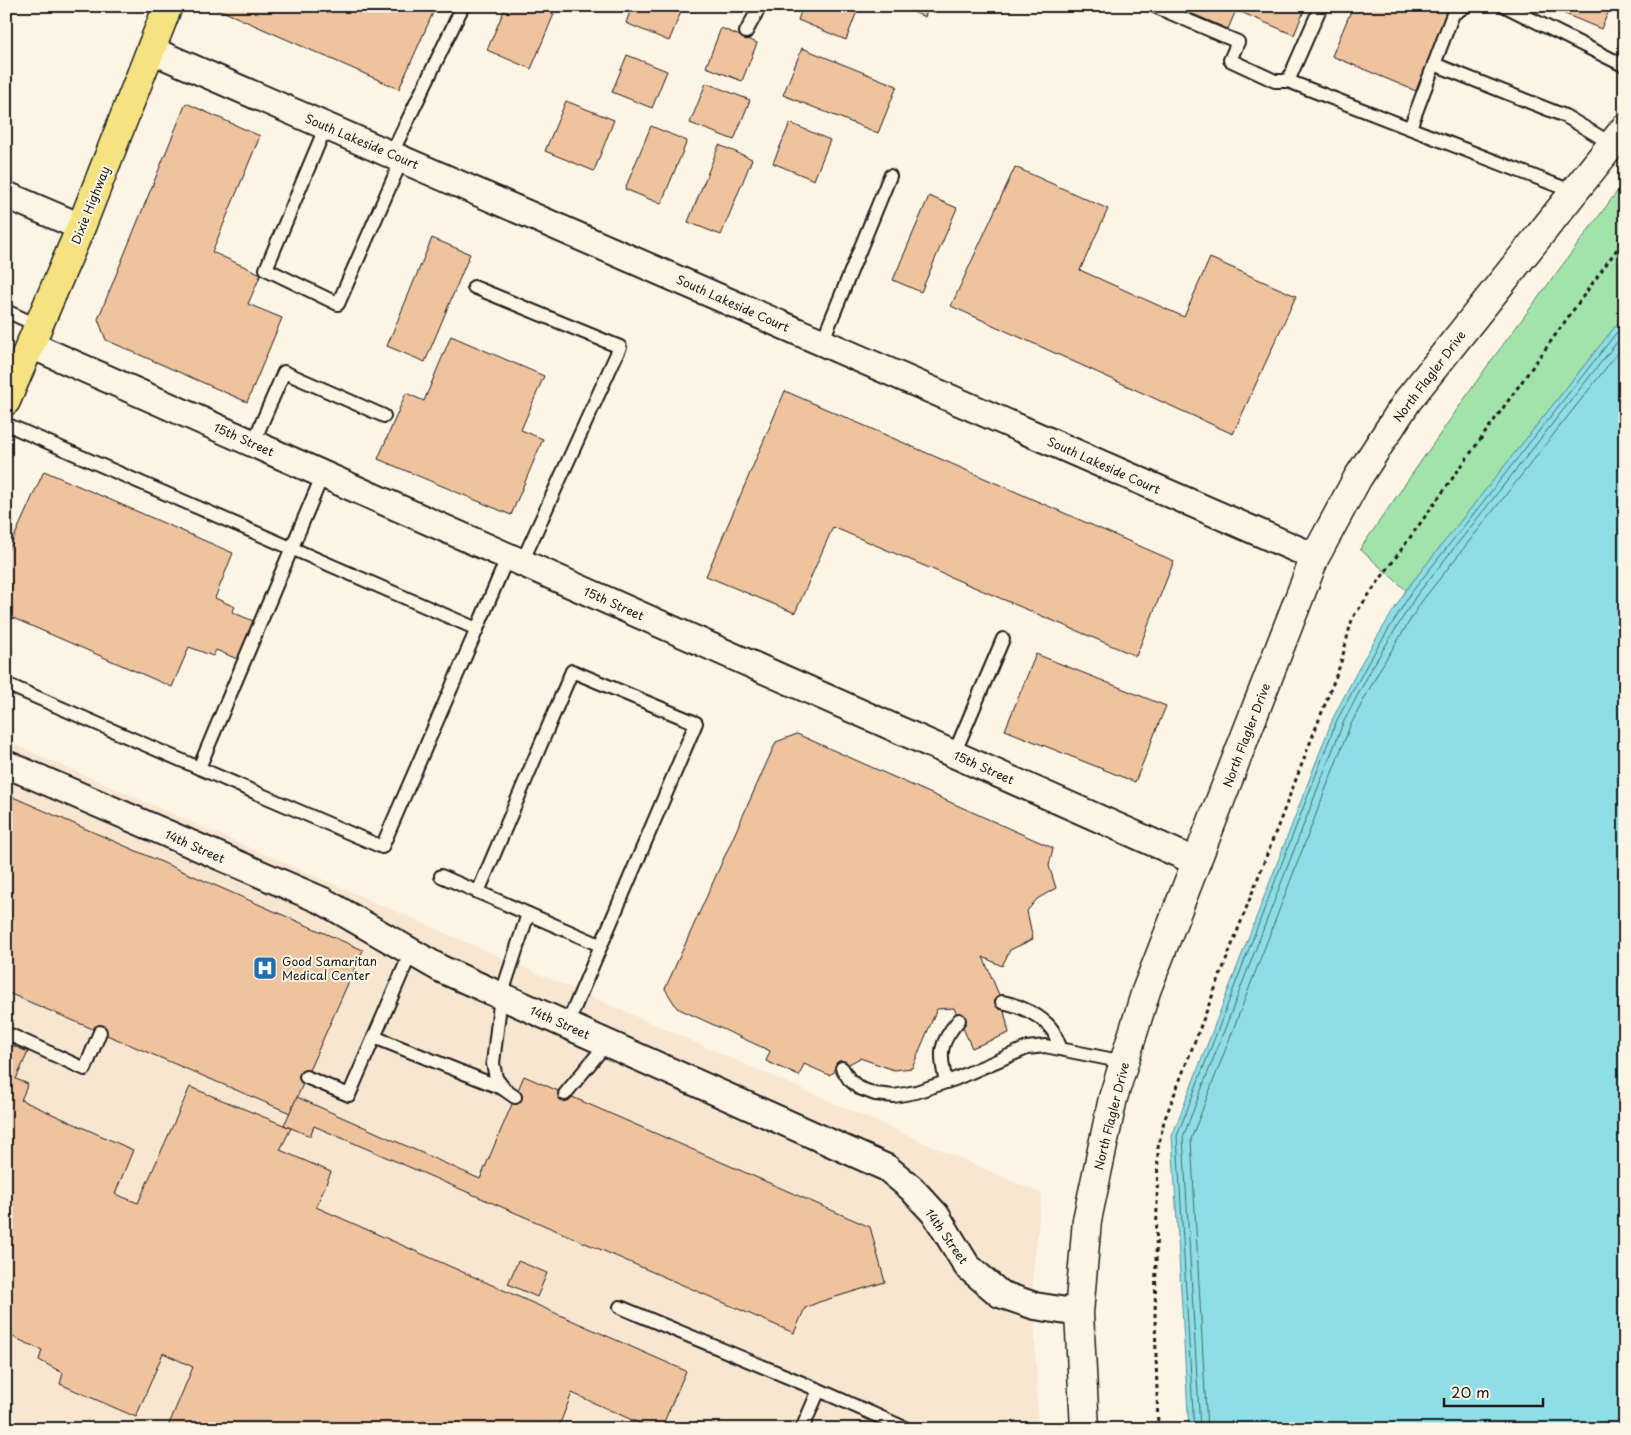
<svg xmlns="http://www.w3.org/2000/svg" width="1631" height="1435" viewBox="0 0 1631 1435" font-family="'Playpen Sans',sans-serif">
	<rect width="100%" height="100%" fill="#fcf5e5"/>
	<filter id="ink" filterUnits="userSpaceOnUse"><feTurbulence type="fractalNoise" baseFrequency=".02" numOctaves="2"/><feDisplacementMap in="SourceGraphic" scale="10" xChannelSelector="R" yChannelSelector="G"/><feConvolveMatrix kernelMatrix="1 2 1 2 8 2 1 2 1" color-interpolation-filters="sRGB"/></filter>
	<g filter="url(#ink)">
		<!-- built -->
		<path fill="#f8e6d0" d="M6,741L1042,1194L1033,1274L1038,1429H6Z"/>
		<!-- green -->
		<path fill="#a2e3ac" stroke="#5f8064" d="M1625,181V314L1406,590L1360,549L1488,365Z"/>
		<!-- water -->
		<path fill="#8ddee6" stroke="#609095" d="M1625,314V1429H1189L1172,1136L1333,718L1363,660L1406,590Z"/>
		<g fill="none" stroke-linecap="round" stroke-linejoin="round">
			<!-- shore -->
			<g stroke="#496a6d" stroke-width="1">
				<path d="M1194,1429L1177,1136L1337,720L1368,663L1411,593L1625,322"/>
				<path d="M1200,1429L1183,1137L1343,723L1373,666L1416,596L1625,332"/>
				<path d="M1207,1429L1191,1139L1350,726L1380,669L1422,601L1625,344"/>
			</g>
		</g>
		<!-- building -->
		<g fill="#f0c39f" stroke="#1c1c1c">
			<path d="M211,6H436L399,89Z"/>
			<path d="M506,6H536L554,14L531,69L487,50Z"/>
			<path d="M632,6H681L683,7L669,41L626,23Z"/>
			<path d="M803,6H859L846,40L798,20Z"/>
			<path d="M898,6H929L925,17Z"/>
			<path d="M1174,6H1306L1294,35L1236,10L1228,29Z"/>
			<path d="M1353,6H1451L1416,91L1332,56Z"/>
			<path d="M1546,6H1611L1601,29Z"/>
			<path d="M721,28L757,43L742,81L706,67Z"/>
			<path d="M802,48L897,86L878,133L783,95Z"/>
			<path d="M627,55L667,71L652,108L612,92Z"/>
			<path d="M706,83L750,100L734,140L690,123Z"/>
			<path d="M566,101L614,120L594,171L545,151Z"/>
			<path d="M186,103L260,136L212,252L261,274L248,304L282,318L247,402L106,340L98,319Z"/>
			<path d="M790,123L830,140L814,180L773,163Z"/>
			<path d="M651,126L687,141L661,204L625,189Z"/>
			<path d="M719,145L752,159L721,235L688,222Z"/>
			<path d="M1015,167L1108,209L1080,270L1184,317L1210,258L1296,296L1233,434L951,306Z"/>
			<path d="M929,196L957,208L921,292L893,280Z"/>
			<path d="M432,238L470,254L425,362L387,346Z"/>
			<path d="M451,336L544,376L521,430L543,439L511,515L378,459L406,393L424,401Z"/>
			<path d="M785,391L1174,561L1136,656L833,527L795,613L706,576Z"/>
			<path d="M44,471L233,553L215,598L235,607L232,612L258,623L242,661L216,650L213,656L189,647L172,687L6,615V555Z"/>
			<path d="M1036,654L1166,706L1135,782L1005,730Z"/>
			<path d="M797,734L1053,848L1049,866L1056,888L1037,899L1027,911L1033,939L1010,950L1002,966L983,957L1002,1002L1009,1033L972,1048L954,1008L937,1009L912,1068L894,1070L860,1058L829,1075L804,1064L799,1076L766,1061L770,1051L677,1008L665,989L776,742Z"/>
			<path d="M6,794L363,950L290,1113L6,992Z"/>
			<path d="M6,1043L28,1052L16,1079L28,1084L21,1100L133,1150L115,1194L138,1203L190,1087L291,1128L280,1150L331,1172L316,1207L686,1371L661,1429H652L572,1393L559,1426L565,1429H167L193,1367L163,1353L136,1417L60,1384L63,1373L39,1360L42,1350L6,1334Z"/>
			<path d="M524,1076L870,1227L885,1282L819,1302L805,1308L794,1333L314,1126L310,1136L284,1125L297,1097L480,1179Z"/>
			<path d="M518,1261L547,1273L537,1297L508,1284Z"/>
		</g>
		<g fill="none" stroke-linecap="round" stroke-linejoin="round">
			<!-- service casing -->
			<g stroke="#1c1c1c" stroke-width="16">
				<g id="service">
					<path d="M1154,6L1238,42L1230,60L1275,81H1288"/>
					<path d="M1321,6L1288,81L1574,192"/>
					<path d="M1505,6L1625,66"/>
					<path d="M746,32L760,6"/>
					<path d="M1434,64L1565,116L1612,144"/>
					<path d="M326,126L266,269L338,304L402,159"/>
					<path d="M1410,128L1453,14L1466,6"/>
					<path d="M391,155L461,10"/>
					<path d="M474,287L620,347L522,562"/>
					<path d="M6,311L39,326"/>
					<path d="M822,342L890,176"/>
					<path d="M6,424L477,629L508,556"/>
					<path d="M253,443L284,372L384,416"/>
					<path d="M323,474L199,768L382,847L477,629"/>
					<path d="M6,684L199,768"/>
					<path d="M954,754L1003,639"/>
					<path d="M441,876L600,945"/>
					<path d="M478,892L572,671L696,723L567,1025"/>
					<path d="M1002,1002C1019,1005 1043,1016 1053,1031C1056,1036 1058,1043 1061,1049"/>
					<path d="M6,1033L85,1069L100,1032"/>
					<path d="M374,1037L504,1089"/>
					<path d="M842,1068L849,1079L859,1088L875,1094L894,1096L916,1092L955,1079L1027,1048L1045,1046L1124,1062"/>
					<path d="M306,1077L349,1095L411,952"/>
					<path d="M946,1082C939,1053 939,1043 959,1020"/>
					<path d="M565,1094L607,1043"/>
					<path d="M515,1097L505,1090L496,1078L493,1063L501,996L528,914"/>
					<path d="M620,1307L819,1390L907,1429"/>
					<path d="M802,1429L819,1390"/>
				</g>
			</g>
			<!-- minor casing -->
			<g stroke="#1c1c1c" stroke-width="30">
				<g id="minor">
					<path d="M151,50L1315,557"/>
					<path d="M6,195L81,227"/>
					<path d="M31,345L1197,862"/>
					<path d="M6,764L323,901L441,969L887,1168L911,1188L936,1215L967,1266L1000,1294L1035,1306L1079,1313"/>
				</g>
			</g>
			<!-- tertiary casing -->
			<g stroke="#1c1c1c" stroke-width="31">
				<path id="tertiary" d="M1085,1429L1079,1313L1087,1220L1113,1098L1146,991L1315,557L1357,479L1408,400L1625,128"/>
			</g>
			<!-- primary casing -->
			<g stroke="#1c1c1c" stroke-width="31">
				<path id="primary" d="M6,401L81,227L168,6"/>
			</g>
			<!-- path -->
			<path stroke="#1c1c1c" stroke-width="3" stroke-dasharray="4 4" stroke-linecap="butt" d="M1158,1429L1155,1318L1158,1148L1164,1121L1339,668C1345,651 1347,634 1353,617L1625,238"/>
			<!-- service -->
			<use href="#service" stroke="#fcf5e5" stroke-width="12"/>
			<!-- minor -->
			<use href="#minor" stroke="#fcf5e5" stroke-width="26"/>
			<!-- tertiary -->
			<use href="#tertiary" stroke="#fcf5e5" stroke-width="28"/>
			<!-- primary -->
			<use href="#primary" stroke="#f5e381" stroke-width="28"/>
		</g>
	</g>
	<!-- icons -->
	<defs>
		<g id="hospital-square" transform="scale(1.25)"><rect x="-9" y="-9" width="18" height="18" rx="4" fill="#1f6fb2" stroke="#fcf5e5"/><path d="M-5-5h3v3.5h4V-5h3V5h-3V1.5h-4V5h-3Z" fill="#fff"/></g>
	</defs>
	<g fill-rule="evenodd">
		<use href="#hospital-square" x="265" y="968"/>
	</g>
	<g text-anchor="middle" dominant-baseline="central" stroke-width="4" stroke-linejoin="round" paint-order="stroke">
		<!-- street labels -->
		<g font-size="12" fill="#1c1c1c" stroke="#fcf5e5">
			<text transform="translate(362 141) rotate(23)">South Lakeside Court</text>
			<text transform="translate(90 205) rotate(-68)">Dixie Highway</text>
			<text transform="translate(733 303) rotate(24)">South Lakeside Court</text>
			<text transform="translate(1429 376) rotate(-53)">North Flagler Drive</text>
			<text transform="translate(244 439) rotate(24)">15th Street</text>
			<text transform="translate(1104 465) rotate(24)">South Lakeside Court</text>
			<text transform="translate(614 603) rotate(24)">15th Street</text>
			<text transform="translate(1246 735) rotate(-69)">North Flagler Drive</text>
			<text transform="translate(984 767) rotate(24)">15th Street</text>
			<text transform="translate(195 846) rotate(24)">14th Street</text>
			<text transform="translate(560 1022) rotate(24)">14th Street</text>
			<text transform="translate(1111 1116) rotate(-76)">North Flagler Drive</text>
			<text transform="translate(947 1236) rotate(55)">14th Street</text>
		</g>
		<!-- poi labels -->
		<g font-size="12" fill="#1c1c1c" stroke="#fcf5e5" text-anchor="start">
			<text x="282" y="961">Good Samaritan<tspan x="282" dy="14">Medical Center</tspan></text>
		</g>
	</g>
	<!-- margin -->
	<rect width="1631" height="1435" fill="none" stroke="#fcf5e5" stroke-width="25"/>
	<rect x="12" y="12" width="1606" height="1410" fill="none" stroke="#1c1c1c" stroke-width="2" filter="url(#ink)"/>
	<!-- scale -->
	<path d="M1444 1398v8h99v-8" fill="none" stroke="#1c1c1c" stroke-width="2.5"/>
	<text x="1451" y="1398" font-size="15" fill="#1c1c1c" stroke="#fcf5e5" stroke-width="4" paint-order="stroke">20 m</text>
</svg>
